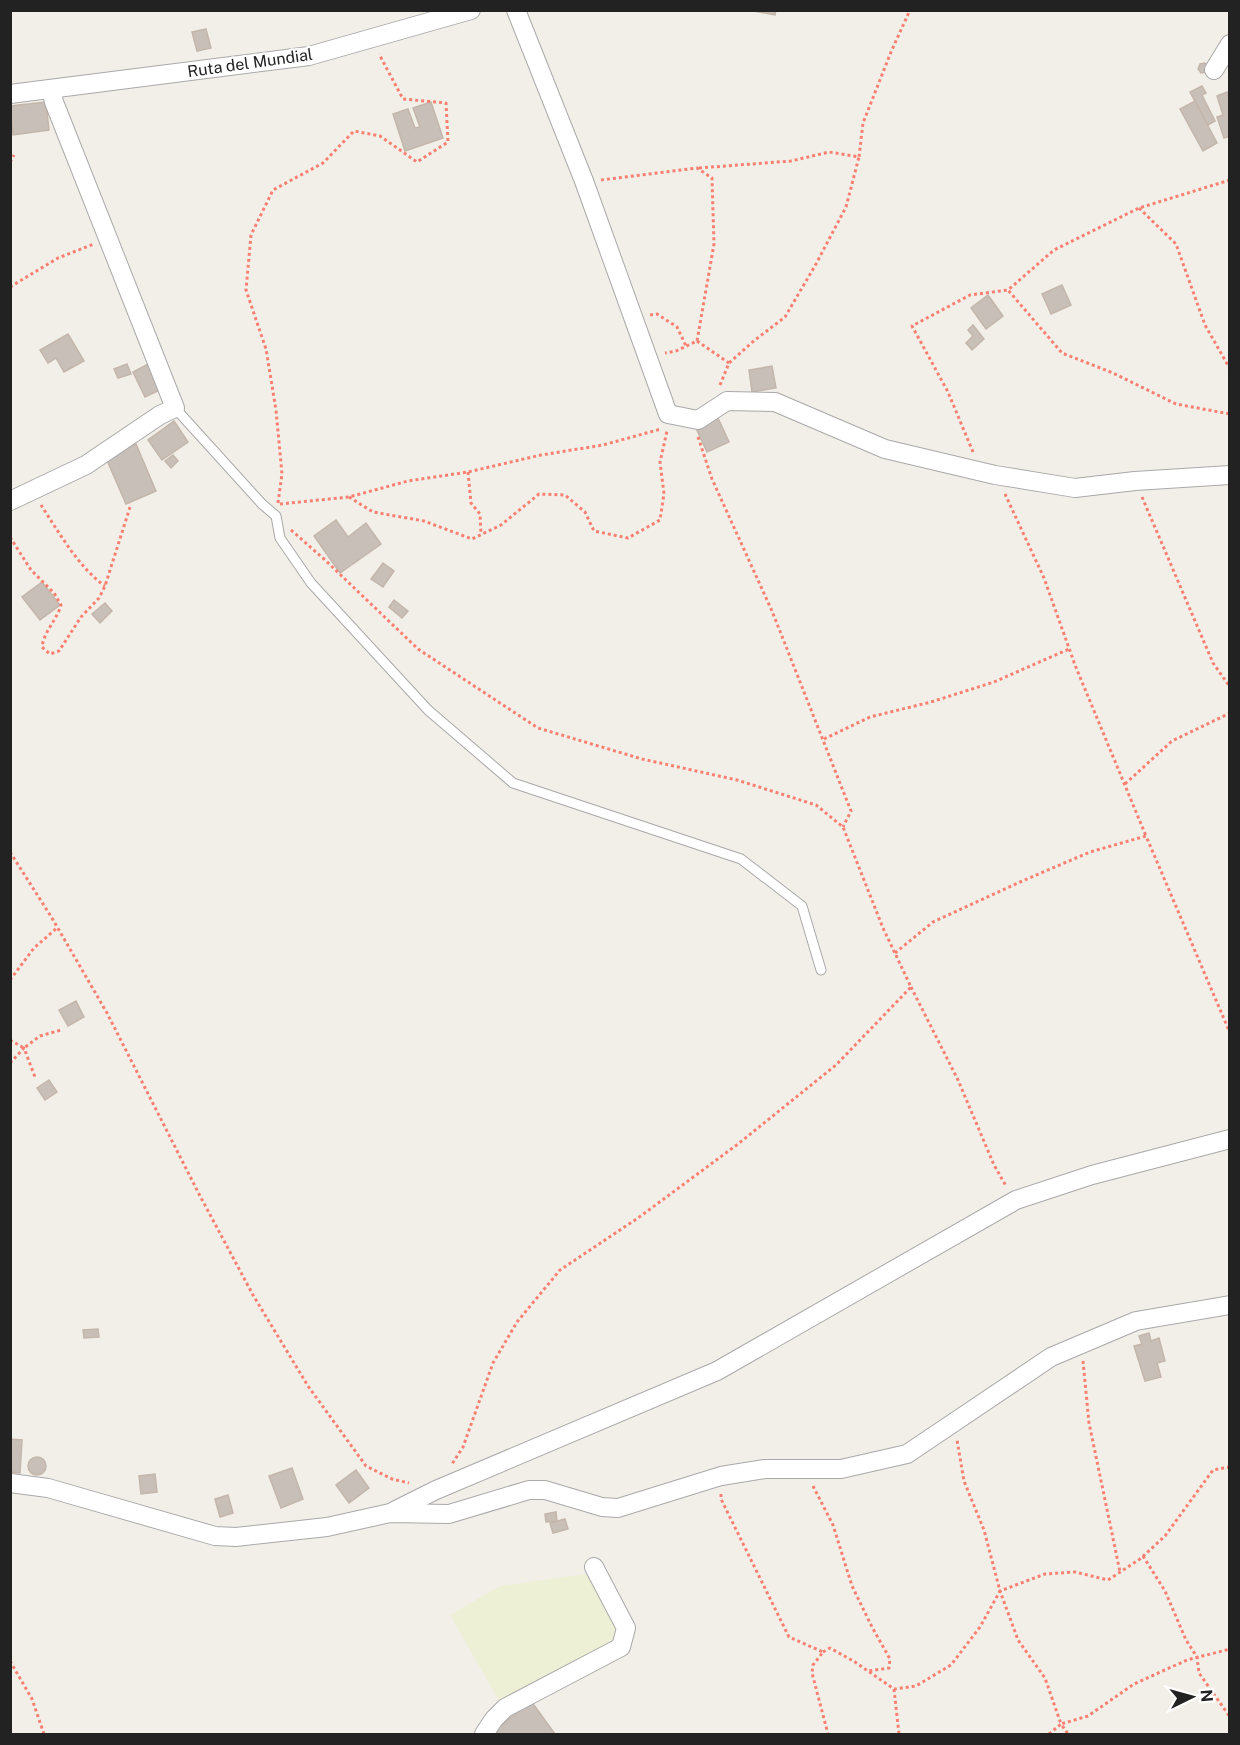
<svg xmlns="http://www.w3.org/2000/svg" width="1240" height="1745" viewBox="0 0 1240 1745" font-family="'Public Sans',sans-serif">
	<rect width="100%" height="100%" fill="#f2efe9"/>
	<!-- farmland -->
	<path fill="#eef0d5" d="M593,1573L619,1627L610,1648L499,1701L450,1615L500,1586Z"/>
	<!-- building -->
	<g fill="#c7bfb8" stroke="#c4b6ab" stroke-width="1.5">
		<path d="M748,10H776L775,15Z"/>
		<path d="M206,29L211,48L197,51L192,32Z"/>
		<path d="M1205,63L1209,67L1207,72L1201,73L1198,69L1200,64Z"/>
		<path d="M1202,86L1206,93L1202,95L1215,121L1208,125L1190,92Z"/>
		<path d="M1227,92L1230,100V136L1224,138L1217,117L1223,115L1217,96Z"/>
		<path d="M1195,101L1217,143L1203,151L1180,109Z"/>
		<path d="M46,102L49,130L13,135L10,106Z"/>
		<path d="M431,102L443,138L405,151L393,114L408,109L415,128L420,127L413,108Z"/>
		<path d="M1062,285L1071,305L1051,314L1042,294Z"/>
		<path d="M988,295L1003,316L986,329L971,308Z"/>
		<path d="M973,325L984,339L972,350L966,343L973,336L968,330Z"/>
		<path d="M68,334L84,361L64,372L56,358L48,363L40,350Z"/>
		<path d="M150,363L162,389L145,397L133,372Z"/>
		<path d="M127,364L131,374L118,378L114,369Z"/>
		<path d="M772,366L776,388L752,392L749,370Z"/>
		<path d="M718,418L729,442L707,452L696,428Z"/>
		<path d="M174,421L188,442L162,460L148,440Z"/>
		<path d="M136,444L156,491L126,504L106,458Z"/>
		<path d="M173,455L178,461L171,468L165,461Z"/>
		<path d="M336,520L348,537L366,523L381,544L340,573L314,536Z"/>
		<path d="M383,563L394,571L383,587L371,579Z"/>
		<path d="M42,582L60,605L40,620L22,597Z"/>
		<path d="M394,600L408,611L402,618L389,607Z"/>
		<path d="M105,603L112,611L100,623L92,614Z"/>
		<path d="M76,1001L84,1017L68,1026L59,1010Z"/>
		<path d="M49,1080L57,1092L45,1100L37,1088Z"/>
		<path d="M98,1329L99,1337L84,1338L83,1330Z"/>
		<path d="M1149,1333L1151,1341L1159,1338L1165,1361L1157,1363L1161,1377L1145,1381L1134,1346L1142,1344L1139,1336Z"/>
		<path d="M10,1439L22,1440L20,1473L10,1472Z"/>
		<circle cx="37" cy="1466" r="9"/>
		<path d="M292,1468L303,1499L281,1508L269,1476Z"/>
		<path d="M356,1470L369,1488L349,1503L336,1485Z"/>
		<path d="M155,1474L157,1492L141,1494L139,1476Z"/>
		<path d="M228,1495L233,1513L220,1517L215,1499Z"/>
		<path d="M556,1512L557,1521L546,1522L545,1514Z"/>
		<path d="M565,1519L568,1529L553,1533L550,1523Z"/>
		<path d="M531,1701L555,1734H491Z"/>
	</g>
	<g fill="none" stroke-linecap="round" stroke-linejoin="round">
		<!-- service casing -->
		<g stroke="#a9a9a9" stroke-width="11">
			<path id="service" d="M175,408L262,504L276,516L280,538L311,583L428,710L513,783L741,859L802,906L821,970"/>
		</g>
		<!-- minor casing -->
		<g stroke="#a9a9a9" stroke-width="20">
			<g id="minor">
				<path d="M516,10L584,181L668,414L698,420L727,401L775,402L885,449L995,475L1075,488L1135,481L1230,475"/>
				<path d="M1214,70L1230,44"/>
				<path d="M10,94L309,56L471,10"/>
				<path d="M10,501L86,465L160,415L175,408L54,102L51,89"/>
				<path d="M10,1483L48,1488L215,1536L236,1537L327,1527L390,1513L449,1514L529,1490H545L602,1507L618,1508L721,1476L765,1469H841L907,1454L1051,1357L1136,1321L1230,1305"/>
				<path d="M394,1511L436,1490L717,1371L1016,1200L1092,1175L1230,1139"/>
				<path d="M484,1734L494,1719L505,1708L621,1647L626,1628L594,1567"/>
			</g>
		</g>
		<!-- path -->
		<g stroke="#fa8072" stroke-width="3" stroke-dasharray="3 3" stroke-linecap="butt">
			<path d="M10,162L14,155"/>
			<path d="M699,168L791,161L829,152L859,157L863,123L891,52L910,10"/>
			<path d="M601,180L697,168L712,178L714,244L697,341L676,351L665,353"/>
			<path d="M1230,180L1139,208L1054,250L1008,290L1062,353L1113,373L1176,404L1230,414"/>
			<path d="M1139,208L1176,244L1205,325L1230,369"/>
			<path d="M10,287L58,258L94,244"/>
			<path d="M650,315L657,314L677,327L686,346"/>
			<path d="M697,341L729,363"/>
			<path d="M720,385L729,363L755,340L785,317L816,264L846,207L859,157"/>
			<path d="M698,437L712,479L772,611L851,811L843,827"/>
			<path d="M973,452L948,392L912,326L970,295L1008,290"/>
			<path d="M468,472L471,503L480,514L481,534"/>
			<path d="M1005,494L1044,578L1075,665L1146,836"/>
			<path d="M349,497L373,512L424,521L472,539L501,525L539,494L565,495L585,512L594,531L628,538L660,520L664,494L660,462L667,431"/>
			<path d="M1142,497L1213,663L1230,687"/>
			<path d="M278,503L282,474L276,410L266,349L246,290L251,235L273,190L323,163L354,131L380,136L417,162L448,142L446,103L403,99L379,54"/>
			<path d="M280,504L349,497L408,481L468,472L541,455L603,445L661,429"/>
			<path d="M41,505C58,531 79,568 105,586"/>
			<path d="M291,530L324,559L418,649L538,728L642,759L737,780L816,805L843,827L883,928L911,987L836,1065L738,1144L638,1218L560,1270L517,1322L493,1363L463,1447L452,1464"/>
			<path d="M10,537L31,570L54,593L61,605C57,620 44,631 42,647L50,654L59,651L81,617L99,598L105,586L131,504"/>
			<path d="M824,739L870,717L931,702L994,682L1069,649"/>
			<path d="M1125,784L1172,741L1230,713"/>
			<path d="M10,852L52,918L107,1013L199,1194L253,1295L308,1386L366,1466L392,1479L409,1483"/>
			<path d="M895,953L933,922L1020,882L1090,852L1146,836L1230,1033"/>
			<path d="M10,980L34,948L58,927"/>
			<path d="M911,987L958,1080L994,1165L1006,1186"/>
			<path d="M10,1040L24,1048L40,1036L61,1030"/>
			<path d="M10,1063L24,1048L35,1077"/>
			<path d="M1083,1361L1089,1423L1120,1572"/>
			<path d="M1230,1467L1213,1470L1165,1536L1140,1559L1108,1580L1075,1572L1045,1574L1000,1591L1018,1640L1045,1678L1061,1724L1088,1716L1134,1684L1187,1660L1230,1649"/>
			<path d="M813,1486L833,1525L852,1586L872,1627L890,1659L889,1668L868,1671"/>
			<path d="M721,1494V1499L789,1637L823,1652L813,1665L812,1673L828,1734"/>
			<path d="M1143,1556L1165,1591L1186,1640L1197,1657L1199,1673L1230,1717"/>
			<path d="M823,1652L830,1648L855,1662L894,1689L916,1686L951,1665L980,1627L1000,1591L984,1530L964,1481L957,1440"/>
			<path d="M10,1661L32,1699L44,1734"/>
			<path d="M894,1689L899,1734"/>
			<path d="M1049,1734L1061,1724L1068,1734"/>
		</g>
		<!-- service -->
		<use href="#service" stroke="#fff" stroke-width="9"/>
		<!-- minor -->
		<use href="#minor" stroke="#fff" stroke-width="18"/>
	</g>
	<g text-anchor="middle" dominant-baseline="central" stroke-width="4.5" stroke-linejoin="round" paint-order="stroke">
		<!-- street labels -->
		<g font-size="16" fill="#222" stroke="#fff">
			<text transform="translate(250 63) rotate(-8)">Ruta del Mundial</text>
		</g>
	</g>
	<!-- border -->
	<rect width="1240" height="1745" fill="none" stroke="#222222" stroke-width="24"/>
	<!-- north arrow -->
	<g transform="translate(1192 1697) rotate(85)" stroke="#ffffff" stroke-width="4.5" paint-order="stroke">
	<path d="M0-4.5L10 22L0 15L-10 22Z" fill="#222222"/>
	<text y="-9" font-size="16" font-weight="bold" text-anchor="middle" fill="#222222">N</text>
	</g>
</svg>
